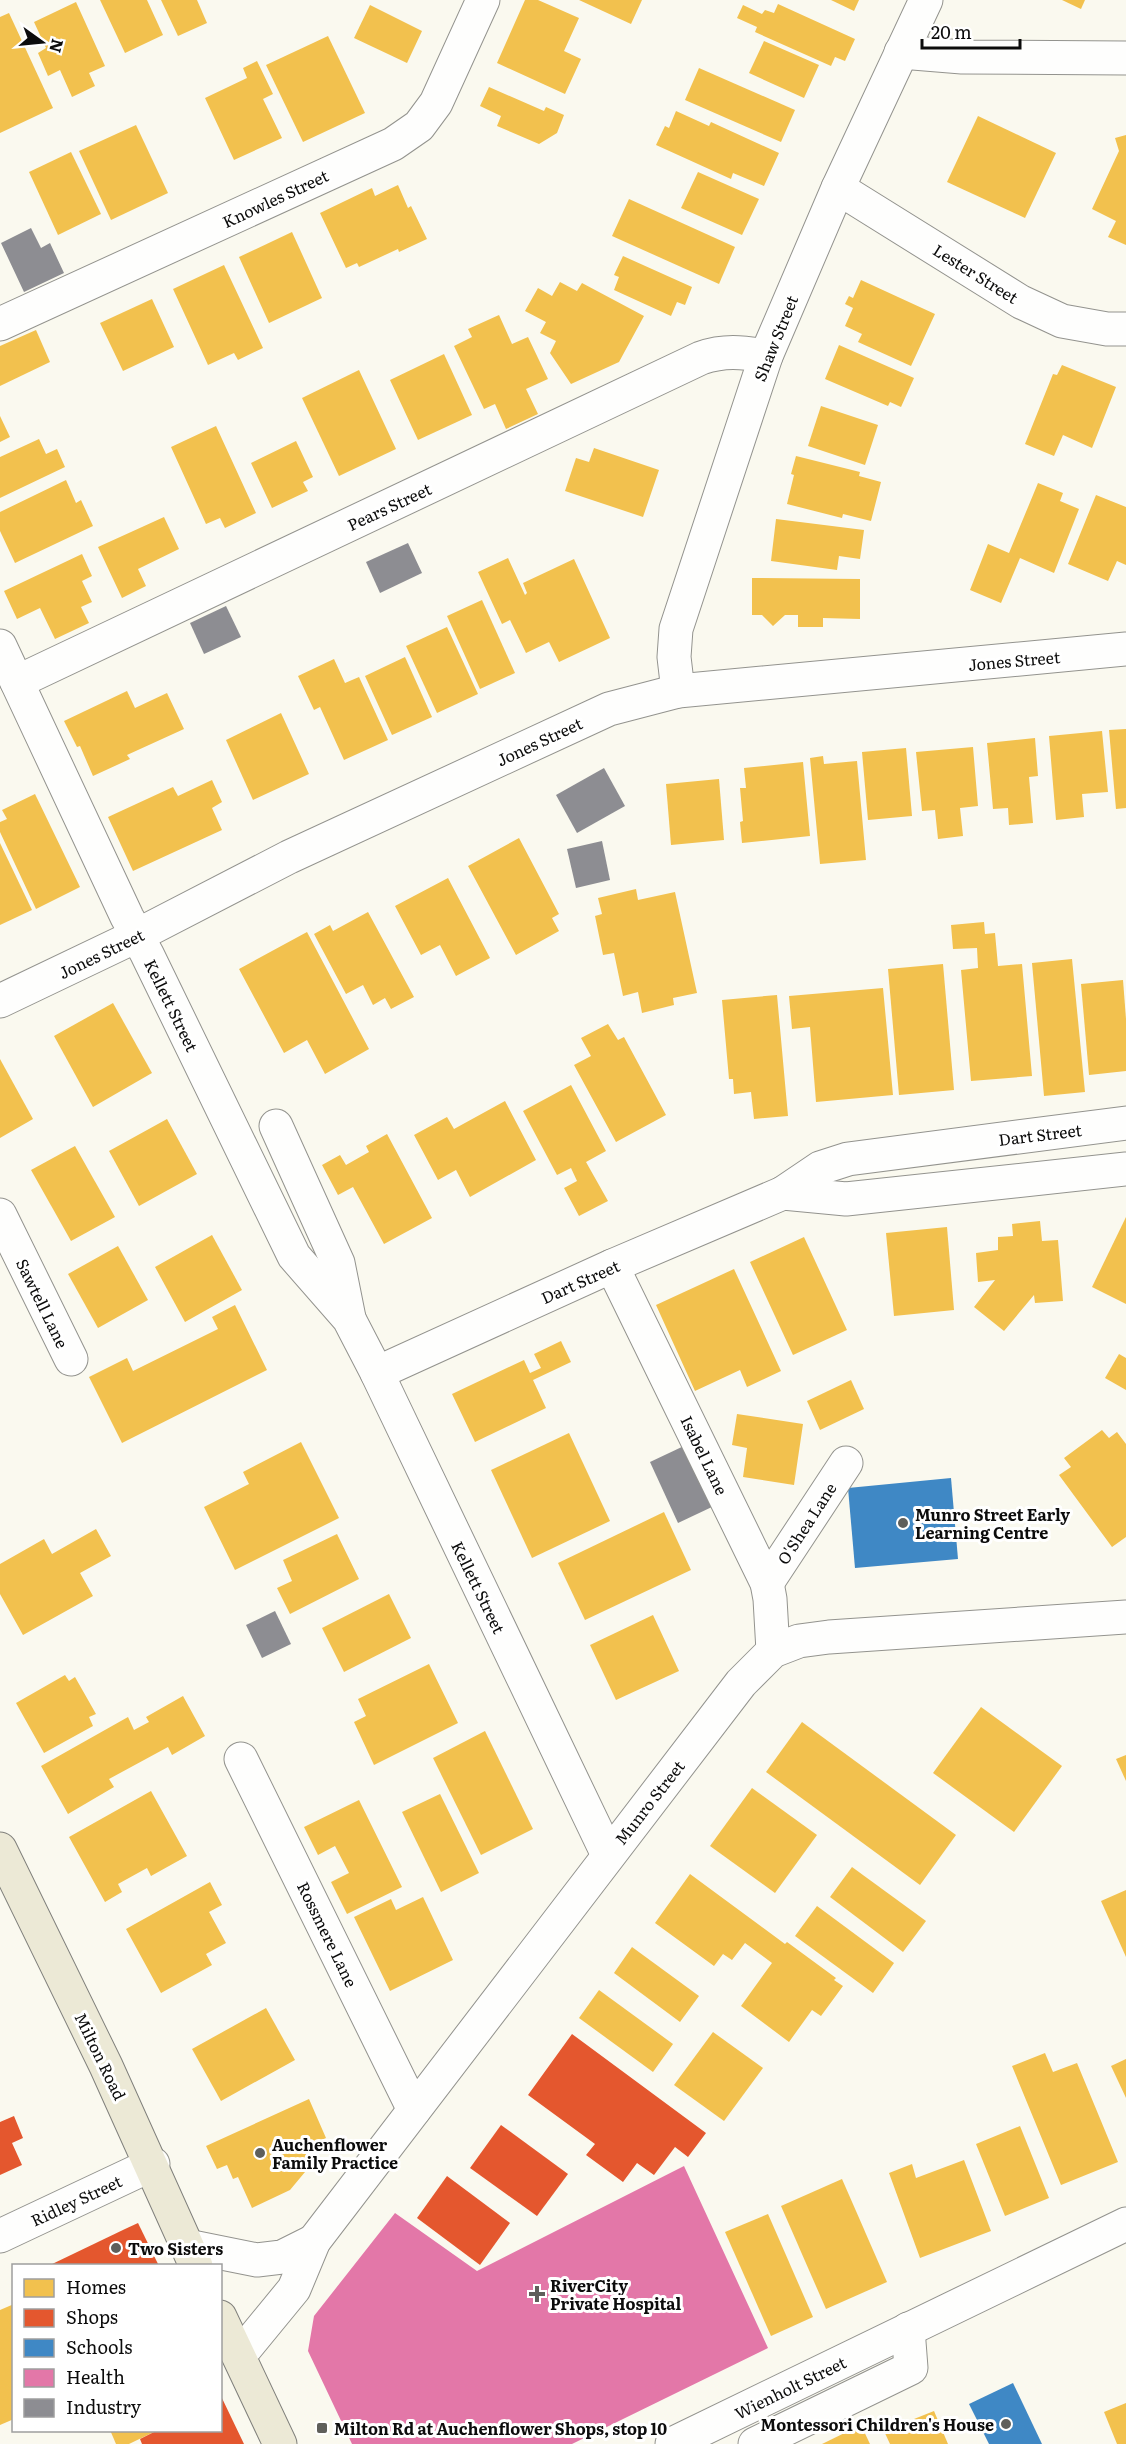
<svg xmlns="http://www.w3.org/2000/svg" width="1126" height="2444" viewBox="0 0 1126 2444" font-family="Literata,serif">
	<rect width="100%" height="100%" fill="#faf9ef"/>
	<!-- homes -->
	<g fill="#f2c14e">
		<path d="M100,0H147L163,35L125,53Z"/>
		<path d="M161,0H197L207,23L178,36Z"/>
		<path d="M525,0H538L579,18L564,51L581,59L565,94L497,63Z"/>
		<path d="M579,0H642L631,24Z"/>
		<path d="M831,0H859L854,11Z"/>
		<path d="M1062,0H1085L1081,9Z"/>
		<path d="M76,2L105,66L89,73L95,86L72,97L60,70L48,76L38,53L46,48L34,22Z"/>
		<path d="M778,4L855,39L845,61L835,57L831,66L755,32L757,27L737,18L743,5L762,14L765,10L774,13Z"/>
		<path d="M370,5L422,31L407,63L354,38Z"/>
		<path d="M9,13L53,108L0,133V17Z"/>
		<path d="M328,36L365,113L303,142L266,65Z"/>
		<path d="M764,41L819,65L804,98L749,73Z"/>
		<path d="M257,61L273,94L263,99L282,138L234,160L205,98L247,78L243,68Z"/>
		<path d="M699,68L795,110L781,142L685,100Z"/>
		<path d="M489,87L544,111L546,107L564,115L557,133L539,144L497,126L501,116L480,106Z"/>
		<path d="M676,111L709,126L711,122L779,153L764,186L733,173L731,179L656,145L665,126L669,128Z"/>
		<path d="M978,116L1056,153L1025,218L947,182Z"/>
		<path d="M136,125L168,193L111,220L79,151Z"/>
		<path d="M1126,135V245L1108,237L1116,221L1092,209L1119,151L1115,138Z"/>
		<path d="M71,152L101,214L58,235L29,172Z"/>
		<path d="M698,172L759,199L742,235L681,208Z"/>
		<path d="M398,185L408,208L411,206L427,239L399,252L398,249L359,267L357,263L346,268L320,213L372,188L375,196Z"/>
		<path d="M629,199L735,247L719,284L612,236Z"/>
		<path d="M292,232L322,298L269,323L239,257Z"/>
		<path d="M623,256L692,287L685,305L677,302L671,316L614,290L619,277L614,275Z"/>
		<path d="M224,265L263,348L238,360L234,353L208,365L173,289Z"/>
		<path d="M861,280L935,314L911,366L858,342L862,334L845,326L853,308L845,304L849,296L853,298Z"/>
		<path d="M560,282L577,291L582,283L644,316L619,362L571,384L550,353L556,341L540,333L546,322L525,311L538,288L552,296Z"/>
		<path d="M152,299L174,347L123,371L100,323Z"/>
		<path d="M499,315L512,344L528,337L548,379L526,389L538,414L506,429L495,404L484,409L454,346L472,337L468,329Z"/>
		<path d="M36,330L50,362L0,386V346Z"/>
		<path d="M839,345L914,378L901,407L890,402L888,406L825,379Z"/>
		<path d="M444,354L472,415L418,440L390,380Z"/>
		<path d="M1062,365L1116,387L1092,448L1063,435L1054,456L1025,444L1053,374L1057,375Z"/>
		<path d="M359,370L396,449L339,476L302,398Z"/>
		<path d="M821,406L878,425L865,465L808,446Z"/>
		<path d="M0,416L10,437L0,442Z"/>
		<path d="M216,426L256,513L225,528L220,518L206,524L171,447Z"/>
		<path d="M39,439L46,454L57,449L65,467L0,498V457Z"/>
		<path d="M296,441L313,477L303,482L308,491L272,508L251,463Z"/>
		<path d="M594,448L659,470L643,517L565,491L576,458L589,462Z"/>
		<path d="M796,456L860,472L859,476L881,482L871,521L843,514L842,518L787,504L794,475L791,474Z"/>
		<path d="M66,480L76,503L81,500L93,526L15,563L0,531V512Z"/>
		<path d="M1038,483L1063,493L1060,501L1079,509L1054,573L1020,558L1001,603L970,590L988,544L1009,553Z"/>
		<path d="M1096,495L1126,507V565L1117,561L1108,581L1068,564Z"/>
		<path d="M164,517L179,549L138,569L146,586L122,598L98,547Z"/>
		<path d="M776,519L864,530L860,559L839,556L837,570L771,561Z"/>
		<path d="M82,554L92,576L82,581L92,602L81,607L89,623L55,639L40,608L17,619L4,591Z"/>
		<path d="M508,558L525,595L527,593L523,583L574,559L610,638L559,662L549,642L526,653L510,620L502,624L478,572Z"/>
		<path d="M752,578L860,579V619L823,618V627H798V615H785L773,626L762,615H752Z"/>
		<path d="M482,600L515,673L480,689L447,616Z"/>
		<path d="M447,627L478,694L437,713L406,646Z"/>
		<path d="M405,657L432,717L392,735L365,676Z"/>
		<path d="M334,659L345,683L359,677L388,740L344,760L320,707L314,710L298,676Z"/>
		<path d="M127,691L135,708L167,693L184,729L127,755L130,759L93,776L80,746L77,747L64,721Z"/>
		<path d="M281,713L309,774L253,800L226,740Z"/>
		<path d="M1126,729V808L1116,809L1109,730Z"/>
		<path d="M1102,731L1108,792L1082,794L1084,817L1056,820L1049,736Z"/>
		<path d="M1035,738L1038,776L1029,777L1033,823L1009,825L1008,808L993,809L987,743Z"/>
		<path d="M973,747L978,806L960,808L963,836L938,839L935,810L922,811L916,752Z"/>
		<path d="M906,748L912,816L868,820L862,752Z"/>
		<path d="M823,756L824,764L857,761L866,860L820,864L810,758Z"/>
		<path d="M803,762L810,836L742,843L740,822L743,821L740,788H746L744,768Z"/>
		<path d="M719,779L724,840L671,845L666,784Z"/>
		<path d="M212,780L222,802L212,808L222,830L133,871L108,817L173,787L178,796Z"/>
		<path d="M35,794L80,887L36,909L0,832V822L7,819L2,810Z"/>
		<path d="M519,838L559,914L552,918L559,931L516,955L468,866Z"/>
		<path d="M0,843L32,910L0,925Z"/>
		<path d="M448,878L490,958L456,976L440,945L421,955L395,906Z"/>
		<path d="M636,889L638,900L675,892L697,993L673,998L674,1005L642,1013L638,992L623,996L614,953L603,955L595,916L602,914L598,898Z"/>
		<path d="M368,912L414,997L391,1009L385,998L373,1005L363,985L346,994L314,934L330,925L333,931Z"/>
		<path d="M984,922L985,934L995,933L998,966L1022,964L1032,1076L971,1081L961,970L978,968L977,948L953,949L951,925Z"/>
		<path d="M307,932L369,1049L325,1074L307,1040L284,1053L239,969Z"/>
		<path d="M1072,959L1085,1092L1044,1096L1032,963Z"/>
		<path d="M943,964L954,1090L899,1095L888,969Z"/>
		<path d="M1123,980L1126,1019V1071L1089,1075L1081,984Z"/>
		<path d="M883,988L893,1095L816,1102L810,1027L792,1029L789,996Z"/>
		<path d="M777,995L788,1116L754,1119L751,1092L734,1094L733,1079H729L722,1000Z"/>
		<path d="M113,1003L152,1073L93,1107L54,1036Z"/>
		<path d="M608,1024L618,1040L624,1037L666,1115L616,1142L574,1065L591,1056L581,1038Z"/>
		<path d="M0,1059L33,1119L0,1138Z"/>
		<path d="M571,1085L606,1151L586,1162L608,1201L579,1216L564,1188L577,1181L571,1168L557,1175L523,1111Z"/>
		<path d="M505,1101L536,1160L470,1197L456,1170L438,1180L414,1135L447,1117L454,1129Z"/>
		<path d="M167,1119L197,1174L139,1206L109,1151Z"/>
		<path d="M387,1134L432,1218L384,1244L353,1187L338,1195L322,1165L340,1155L346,1165L369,1152L366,1146Z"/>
		<path d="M75,1146L115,1217L71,1241L31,1170Z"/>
		<path d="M1126,1217V1304L1092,1287Z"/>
		<path d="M1040,1221L1042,1241L1058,1240L1063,1301L1035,1303L1034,1295L1004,1331L974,1307L995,1280L978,1282L976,1253L998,1250V1237L1013,1236L1012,1224Z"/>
		<path d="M947,1227L954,1310L894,1316L886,1233Z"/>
		<path d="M212,1235L242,1290L185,1322L155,1267Z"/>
		<path d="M804,1237L847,1330L793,1355L750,1262Z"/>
		<path d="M118,1246L148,1300L98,1328L68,1274Z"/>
		<path d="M734,1269L781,1371L747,1387L740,1370L695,1391L656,1305Z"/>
		<path d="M235,1305L267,1370L122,1443L89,1377L127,1358L133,1371L218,1329L212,1317Z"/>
		<path d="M561,1341L571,1362L533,1380L546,1408L475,1442L452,1394L524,1360L530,1373L541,1368L534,1354Z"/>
		<path d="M1119,1354L1126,1358V1390L1105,1378Z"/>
		<path d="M851,1380L864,1409L820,1430L807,1401Z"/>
		<path d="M737,1414L803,1424L794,1485L743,1477L747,1448L732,1445Z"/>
		<path d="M1102,1430L1109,1438L1117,1432L1126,1444V1537L1112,1547L1059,1475L1071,1467L1064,1458Z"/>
		<path d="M569,1433L610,1521L532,1558L491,1470Z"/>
		<path d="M301,1442L339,1518L235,1570L204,1507L249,1484L243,1472Z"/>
		<path d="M664,1512L691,1570L585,1620L558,1563Z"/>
		<path d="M96,1529L111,1556L80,1573L93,1596L23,1635L0,1594V1564L44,1539L52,1554Z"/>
		<path d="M337,1534L359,1579L290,1614L277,1588L292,1581L283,1560Z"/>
		<path d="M389,1594L411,1638L344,1672L322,1628Z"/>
		<path d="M653,1615L679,1671L616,1700L590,1645Z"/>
		<path d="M429,1664L458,1723L374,1765L354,1722L366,1716L358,1699Z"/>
		<path d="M65,1675L69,1681L75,1677L96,1714L89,1717L93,1726L44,1753L16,1703Z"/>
		<path d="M183,1696L205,1736L172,1755L168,1747L109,1779L114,1787L68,1814L41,1766L128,1717L134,1730L149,1722L146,1717Z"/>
		<path d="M981,1707L1062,1766L1014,1832L933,1773Z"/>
		<path d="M802,1722L956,1835L920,1885L766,1772Z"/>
		<path d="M485,1731L533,1829L481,1855L433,1758Z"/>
		<path d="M1126,1755V1781L1116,1759Z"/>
		<path d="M752,1788L817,1835L775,1893L710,1846Z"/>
		<path d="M151,1791L187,1856L151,1876L147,1868L118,1884L122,1892L105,1902L69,1837Z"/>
		<path d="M440,1794L479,1873L441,1892L402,1812Z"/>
		<path d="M359,1800L402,1887L347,1914L331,1882L349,1873L335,1846L318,1855L304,1827Z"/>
		<path d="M852,1867L926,1921L903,1952L830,1897Z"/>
		<path d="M690,1874L785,1944L787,1942L836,1978L834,1980L843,1986L821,2016L812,2010L789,2042L741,2006L772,1963L745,1943L732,1960L723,1954L714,1966L655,1923Z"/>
		<path d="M210,1882L222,1905L209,1912L226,1943L206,1954L212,1965L161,1993L126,1929Z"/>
		<path d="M1126,1890V1957L1101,1901Z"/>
		<path d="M423,1897L453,1960L390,1991L354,1917L391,1899L396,1910Z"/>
		<path d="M817,1906L894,1963L873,1993L795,1936Z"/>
		<path d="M632,1947L699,1996L680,2022L614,1973Z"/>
		<path d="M599,1990L673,2044L653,2072L579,2018Z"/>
		<path d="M266,2008L295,2060L221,2101L192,2049Z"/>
		<path d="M713,2032L763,2068L724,2121L674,2085Z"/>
		<path d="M1045,2053L1053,2072L1077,2063L1118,2162L1061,2185L1012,2066Z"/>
		<path d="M1126,2059V2098L1111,2066Z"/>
		<path d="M309,2099L326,2138L308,2146L315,2160L290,2190L252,2208L238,2177L233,2179L227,2165L217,2169L206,2146Z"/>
		<path d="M1020,2126L1049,2198L1005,2216L976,2144Z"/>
		<path d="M964,2160L991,2231L920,2258L889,2173L912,2164L916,2178Z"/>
		<path d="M842,2179L887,2282L826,2309L781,2206Z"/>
		<path d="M768,2214L813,2317L771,2336L725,2232Z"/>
		<path d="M14,2304V2419L0,2425V2310Z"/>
		<path d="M1126,2403V2444H1117L1104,2412Z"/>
		<path d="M934,2411L948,2444H890L884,2431Z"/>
		<path d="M861,2425L870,2444H822Z"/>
		<path d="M110,2430H158L129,2444H116Z"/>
	</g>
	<!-- shops -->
	<g fill="#e4572e">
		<path d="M572,2034L706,2133L688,2157L675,2147L654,2175L637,2163L623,2182L586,2155L595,2144L528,2095Z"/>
		<path d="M14,2116L23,2138L12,2143L22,2165L0,2175V2122Z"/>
		<path d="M501,2125L568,2174L537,2216L470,2168Z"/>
		<path d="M447,2176L510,2223L480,2265L417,2218Z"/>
		<path d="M138,2223L159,2266H48L125,2229Z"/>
		<path d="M220,2394L244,2444H142L140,2439L158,2430H220Z"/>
	</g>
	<!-- schools -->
	<g fill="#3f88c5">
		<path d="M951,1478L958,1559L855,1568L848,1488Z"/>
		<path d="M1013,2383L1042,2444H989L969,2404Z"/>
	</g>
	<!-- health -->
	<path fill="#e377a8" d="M684,2166L768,2348L572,2444H352L308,2351L314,2316L395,2213L477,2271Z"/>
	<!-- industry -->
	<g fill="#8d8d92">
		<path d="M31,228L41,248L50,243L64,273L24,292L1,243Z"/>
		<path d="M408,543L422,573L380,593L366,562Z"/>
		<path d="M226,606L241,637L204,654L190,623Z"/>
		<path d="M604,768L625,806L577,833L556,795Z"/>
		<path d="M602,841L610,880L576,888L567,849Z"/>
		<path d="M686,1445L714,1506L678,1523L650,1462Z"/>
		<path d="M275,1611L291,1644L262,1658L246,1625Z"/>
	</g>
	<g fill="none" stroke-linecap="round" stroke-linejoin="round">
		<!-- minor casing -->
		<g stroke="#93938e" stroke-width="35">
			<g id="minor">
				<path d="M901,52L962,57L1126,58"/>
				<path d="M838,188L1021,302L1062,321L1107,329H1126"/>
				<path d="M0,324L393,144L419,126L436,103L483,0"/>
				<path d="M0,646L127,917L147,954L294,1256L349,1319L377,1373L608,1855"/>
				<path d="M17,682L701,358C724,350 742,352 766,356"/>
				<path d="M678,691L674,657L676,629L766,356L838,188L926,0"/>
				<path d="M0,1001L136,936L289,857L609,709L678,691L1126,649"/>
				<path d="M276,1126L338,1263L349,1318"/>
				<path d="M783,1193L846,1199L1126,1169"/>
				<path d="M0,1215L71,1359"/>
				<path d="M612,1266L767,1583L770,1599L773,1651"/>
				<path d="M377,1373L612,1266L783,1193L820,1168L848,1159L1126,1123"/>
				<path d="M767,1583L846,1463"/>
				<path d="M241,1759L414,2110"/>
				<path d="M0,2236L153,2164"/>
				<path d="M187,2246L257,2260L282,2257L314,2241"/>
				<path d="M239,2356L294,2289L314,2241L741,1683L773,1651L799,1641L829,1637L1126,1617"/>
				<path d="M672,2444L1126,2224"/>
				<path d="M755,2444L911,2368L908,2329"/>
			</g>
		</g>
		<!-- major casing -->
		<g stroke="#80807c" stroke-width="35">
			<g id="major">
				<path d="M0,1849L106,2066L196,2266"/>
				<path d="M220,2317L280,2444"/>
			</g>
		</g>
		<!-- minor -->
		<use href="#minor" stroke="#fefefd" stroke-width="33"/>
		<!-- major -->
		<use href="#major" stroke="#ece9d6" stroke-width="33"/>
	</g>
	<!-- markers -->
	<g fill="#5f5f5b" stroke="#fff" stroke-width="2">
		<circle cx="903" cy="1523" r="6"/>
		<circle cx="260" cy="2153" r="6"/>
		<circle cx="116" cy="2248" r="6"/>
		<path d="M534 2285h6v6h6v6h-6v6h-6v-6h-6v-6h6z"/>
		<circle cx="1006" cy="2424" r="6"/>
		<rect x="316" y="2422" width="12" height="12" rx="3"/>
	</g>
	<g text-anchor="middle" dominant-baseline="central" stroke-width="6" stroke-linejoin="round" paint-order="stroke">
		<!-- street labels -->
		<g font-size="16" fill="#0c0c0c" stroke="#fff">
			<text transform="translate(275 198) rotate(-25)">Knowles Street</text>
			<text transform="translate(976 273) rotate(32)">Lester Street</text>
			<text transform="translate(775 338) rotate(-68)">Shaw Street</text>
			<text transform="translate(389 506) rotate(-25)">Pears Street</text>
			<text transform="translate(1014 660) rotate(-5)">Jones Street</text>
			<text transform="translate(539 741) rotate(-25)">Jones Street</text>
			<text transform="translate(101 953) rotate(-26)">Jones Street</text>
			<text transform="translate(172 1005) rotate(64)">Kellett Street</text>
			<text transform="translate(1040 1134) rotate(-7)">Dart Street</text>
			<text transform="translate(580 1281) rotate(-24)">Dart Street</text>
			<text transform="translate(43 1303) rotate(64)">Sawtell Lane</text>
			<text transform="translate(705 1455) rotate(64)">Isabel Lane</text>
			<text transform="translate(806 1523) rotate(-57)">O'Shea Lane</text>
			<text transform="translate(479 1587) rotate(64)">Kellett Street</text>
			<text transform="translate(649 1802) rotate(-52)">Munro Street</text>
			<text transform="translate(328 1934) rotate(64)">Rossmere Lane</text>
			<text transform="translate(101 2056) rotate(64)">Milton Road</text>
			<text transform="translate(76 2200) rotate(-25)">Ridley Street</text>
			<text transform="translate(790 2387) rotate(-26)">Wienholt Street</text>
		</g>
		<!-- poi labels -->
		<g font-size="16" font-weight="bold" fill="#0c0c0c" stroke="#fff" text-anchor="start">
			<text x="915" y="1514">Munro Street Early<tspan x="915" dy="18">Learning Centre</tspan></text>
			<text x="272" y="2144">Auchenflower<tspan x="272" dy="18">Family Practice</tspan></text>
			<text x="128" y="2248">Two Sisters</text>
			<text x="550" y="2285">RiverCity<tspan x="550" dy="18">Private Hospital</tspan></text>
			<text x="994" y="2424" text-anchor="end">Montessori Children's House</text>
			<text x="334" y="2428">Milton Rd at Auchenflower Shops, stop 10</text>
		</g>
	</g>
	<!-- legend -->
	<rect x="12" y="2264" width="210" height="168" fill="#ffffff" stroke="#9e9e9e" stroke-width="1.5"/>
	<rect x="24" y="2279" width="30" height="18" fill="#f2c14e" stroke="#9e9e9e" stroke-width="1.5"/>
	<text x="66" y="2294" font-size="18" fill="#0c0c0c">Homes</text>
	<rect x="24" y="2309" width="30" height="18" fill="#e4572e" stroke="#9e9e9e" stroke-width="1.5"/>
	<text x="66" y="2324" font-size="18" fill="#0c0c0c">Shops</text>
	<rect x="24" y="2339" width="30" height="18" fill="#3f88c5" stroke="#9e9e9e" stroke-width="1.5"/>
	<text x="66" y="2354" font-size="18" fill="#0c0c0c">Schools</text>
	<rect x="24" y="2369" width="30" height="18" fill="#e377a8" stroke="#9e9e9e" stroke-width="1.5"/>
	<text x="66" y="2384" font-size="18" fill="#0c0c0c">Health</text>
	<rect x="24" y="2399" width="30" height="18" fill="#8d8d92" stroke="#9e9e9e" stroke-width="1.5"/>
	<text x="66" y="2414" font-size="18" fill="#0c0c0c">Industry</text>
	<!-- north arrow -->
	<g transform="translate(42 42) rotate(105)" stroke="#ffffff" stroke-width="4.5" paint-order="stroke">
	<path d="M0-4.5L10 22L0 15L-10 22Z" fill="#0c0c0c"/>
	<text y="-9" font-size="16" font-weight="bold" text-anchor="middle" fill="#0c0c0c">N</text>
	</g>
	<!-- scale -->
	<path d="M922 39v9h98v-9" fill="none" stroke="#0c0c0c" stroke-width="3"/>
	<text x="931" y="39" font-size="18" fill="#0c0c0c" stroke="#ffffff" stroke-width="4.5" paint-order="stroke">20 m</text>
</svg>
